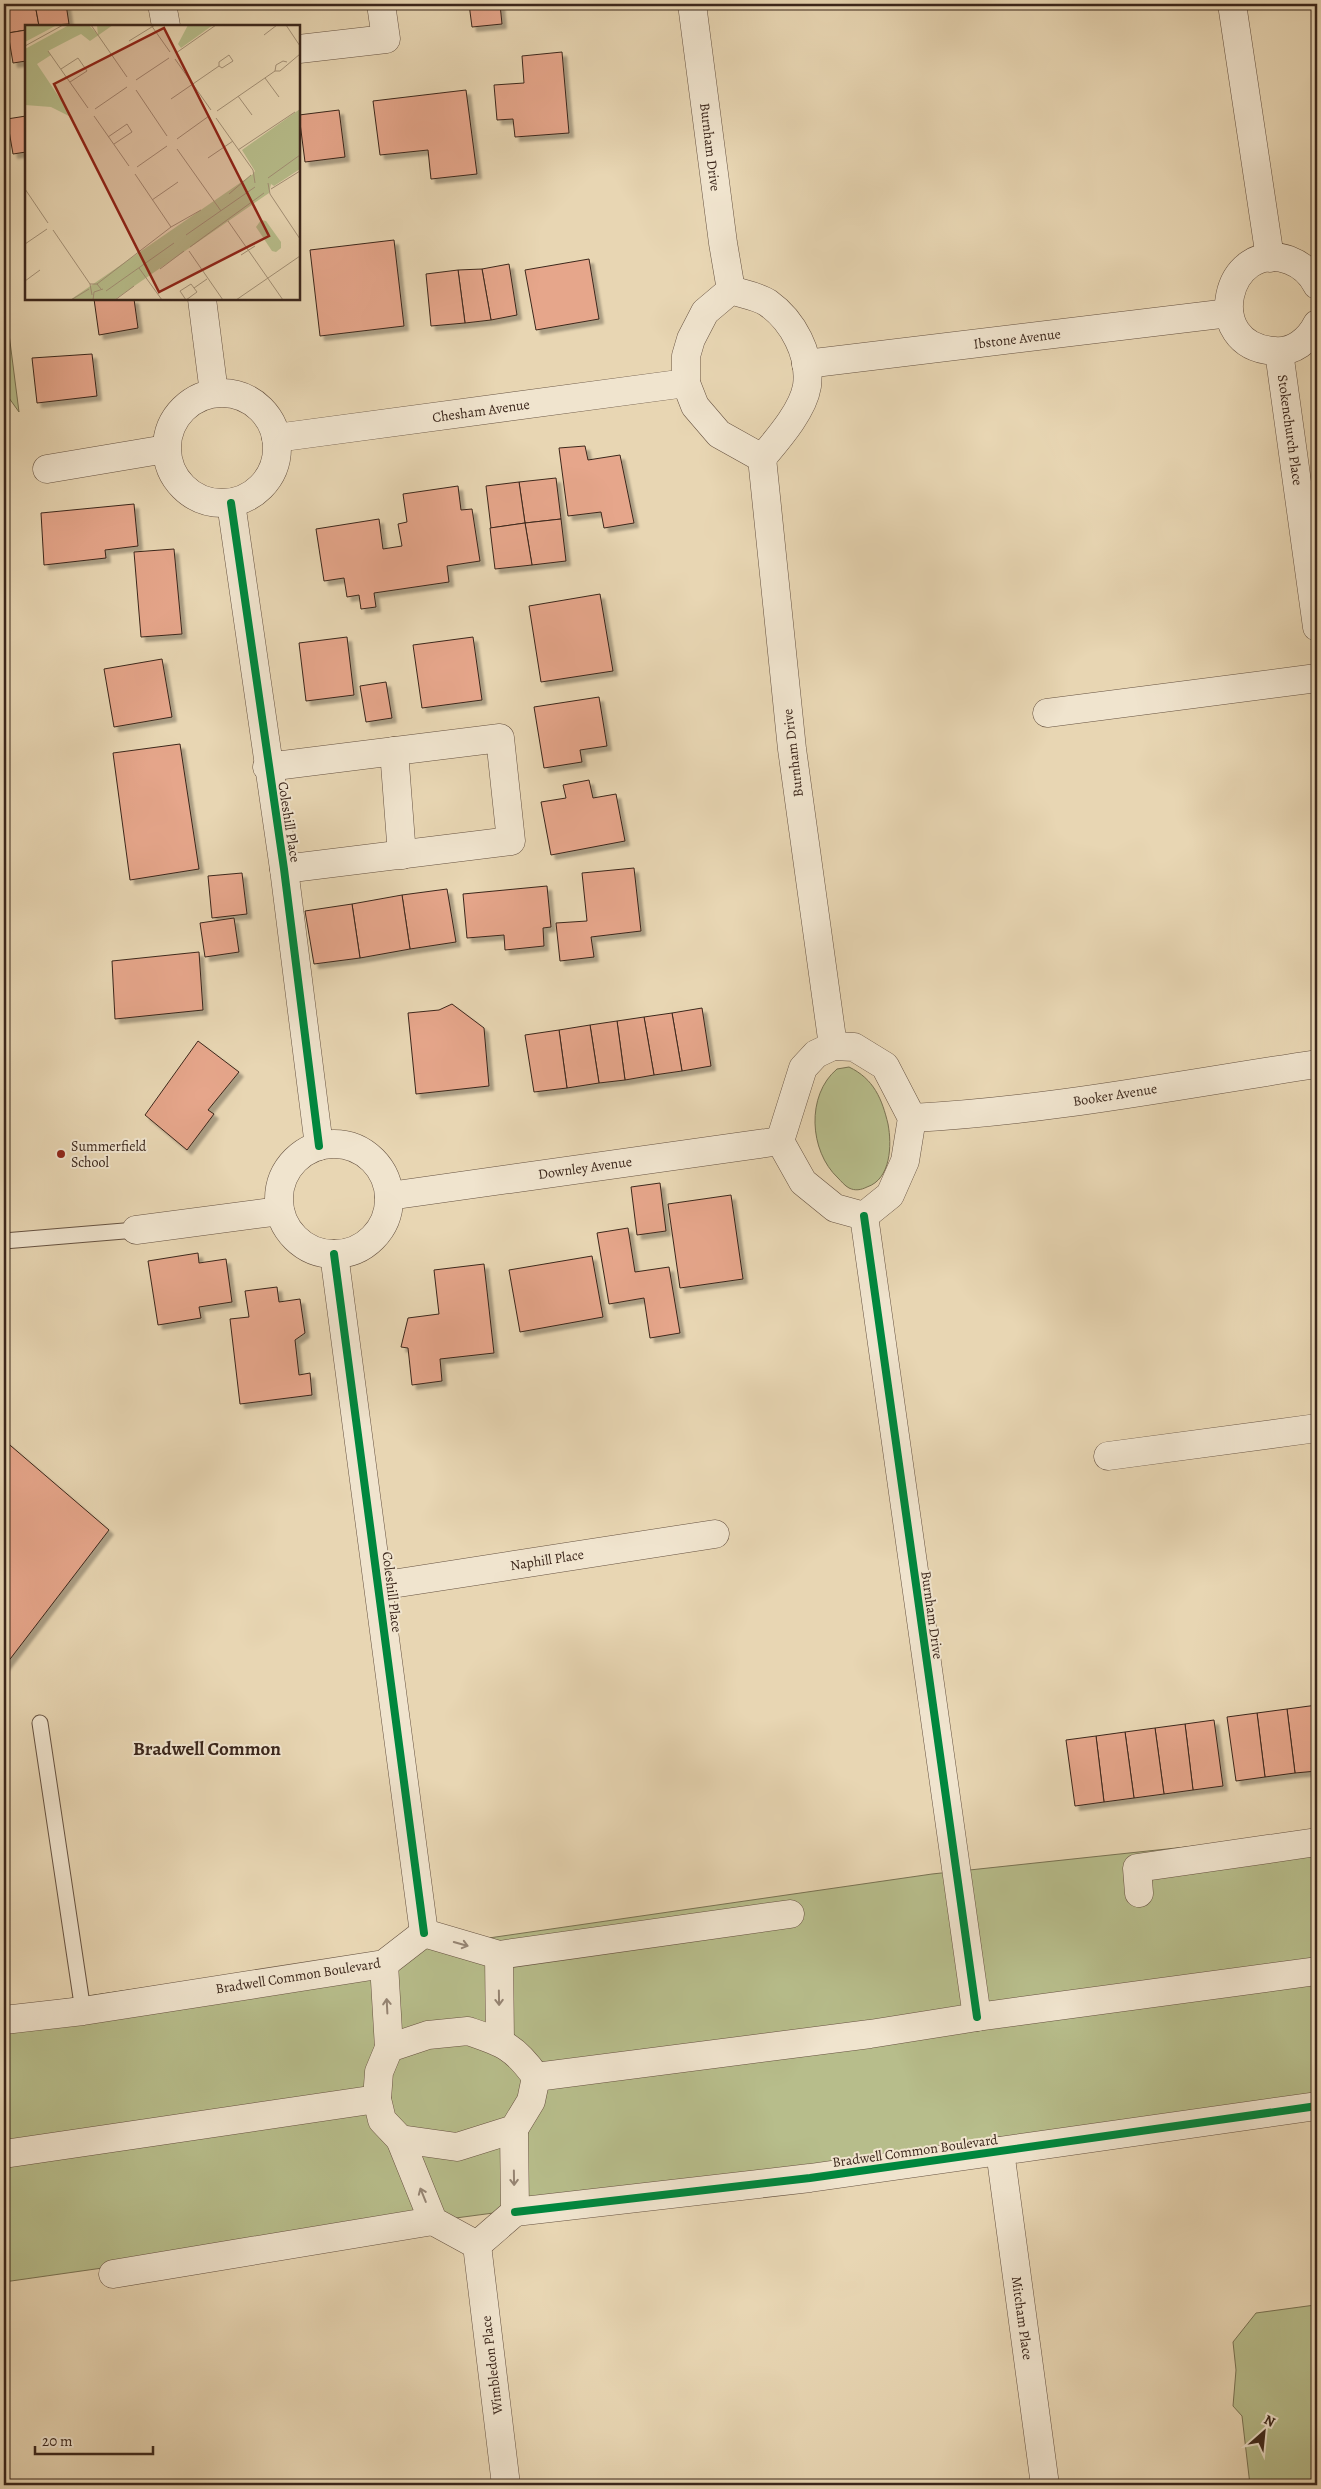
<svg xmlns="http://www.w3.org/2000/svg" width="1321" height="2489" viewBox="0 0 1321 2489" font-family="Alegreya,serif">
	<defs>
		<filter id="shadow"><feDropShadow dx="4.5" dy="4.5" stdDeviation="1" flood-color="#0004"/></filter>
	</defs>
	<rect width="100%" height="100%" fill="#e8d6b3"/>
	<filter id="stains"><feTurbulence type="fractalNoise" baseFrequency=".004" numOctaves="4"/><feColorMatrix values="0 0 0 0 .2 0 0 0 0 .09 0 0 0 0 .02 0 0 0 .5 -.17"/></filter>
	<radialGradient id="worn" r=".72"><stop offset=".6" stop-color="#630" stop-opacity="0"/><stop offset="1" stop-color="#630" stop-opacity=".3"/></radialGradient>
	<!-- green -->
	<g fill="#b7bd8b" stroke="#797253">
		<path d="M4,295L19,412L4,391Z"/>
		<path d="M849,1067C874,1079 882,1099 888,1124C892,1145 891,1179 867,1187C861,1190 855,1191 849,1188C845,1186 841,1181 838,1178C809,1151 806,1095 837,1069Z"/>
		<path d="M1317,1833V2104L433,2221L4,2282V2008L932,1874Z"/>
		<path d="M1315,2305L1317,2307V2485H1250L1242,2416L1233,2406L1236,2370L1233,2342L1256,2313Z"/>
	</g>
	<!-- building -->
	<g fill="#e6a68b" stroke="#3b261b" filter="url(#shadow)">
		<path d="M5,4H35L39,26H26V30L8,33Z"/>
		<path d="M35,4H66L69,24L39,26Z"/>
		<path d="M469,4H500L502,24L472,27Z"/>
		<path d="M26,30V61L13,63L8,33Z"/>
		<path d="M562,52L569,133L515,137L513,119L497,120L494,85L524,83L522,56Z"/>
		<path d="M466,90L477,174L431,179L428,150L380,155L373,101Z"/>
		<path d="M339,110L345,157L305,162L299,115Z"/>
		<path d="M26,116V152L13,154L7,119Z"/>
		<path d="M394,240L404,326L320,336L310,250Z"/>
		<path d="M589,259L599,319L536,330L525,270Z"/>
		<path d="M509,264L517,315L491,320L482,269Z"/>
		<path d="M482,269L491,320L465,323L458,270Z"/>
		<path d="M458,270L465,323L431,326L426,274Z"/>
		<path d="M94,299H134L138,328L99,335Z"/>
		<path d="M92,354L97,396L37,403L32,358Z"/>
		<path d="M585,446L588,460L620,455L634,523L604,528L601,512L568,516L559,448Z"/>
		<path d="M556,478L561,519L525,523L519,482Z"/>
		<path d="M519,482L525,523L491,528L486,486Z"/>
		<path d="M458,486L461,510L472,509L480,561L447,566L449,582L374,593L376,607L361,609L359,595L347,597L344,578L324,581L316,529L379,519L383,549L402,546L398,524L407,522L403,494Z"/>
		<path d="M134,504L138,546L105,550L106,558L44,565L41,513Z"/>
		<path d="M561,519L566,561L532,565L525,523Z"/>
		<path d="M525,523L532,565L495,569L490,528Z"/>
		<path d="M174,549L182,634L141,637L134,552Z"/>
		<path d="M600,594L613,671L541,682L529,606Z"/>
		<path d="M347,637L354,695L306,701L299,643Z"/>
		<path d="M473,637L482,700L422,708L413,645Z"/>
		<path d="M162,659L172,717L114,727L104,669Z"/>
		<path d="M386,682L392,718L366,722L360,686Z"/>
		<path d="M599,697L607,746L580,750L582,762L544,768L534,707Z"/>
		<path d="M180,744L199,869L130,880L113,753Z"/>
		<path d="M589,780L593,798L616,794L625,841L551,855L541,802L566,798L563,785Z"/>
		<path d="M634,868L641,931L591,937L594,957L560,961L556,923L587,921L582,873Z"/>
		<path d="M242,873L247,914L212,918L208,876Z"/>
		<path d="M547,886L551,927L543,928L544,946L505,950L504,935L467,938L463,894Z"/>
		<path d="M447,889L456,942L410,949L402,895Z"/>
		<path d="M402,895L410,949L360,958L352,904Z"/>
		<path d="M352,904L360,958L314,964L305,911Z"/>
		<path d="M234,918L239,952L205,957L200,923Z"/>
		<path d="M199,952L203,1010L115,1019L112,961Z"/>
		<path d="M452,1004L484,1028L489,1086L416,1094L408,1013L439,1010Z"/>
		<path d="M702,1008L711,1066L682,1071L672,1013Z"/>
		<path d="M672,1013L682,1071L654,1075L644,1017Z"/>
		<path d="M644,1017L654,1075L625,1080L617,1021Z"/>
		<path d="M617,1021L625,1080L599,1083L590,1025Z"/>
		<path d="M590,1025L599,1083L567,1088L559,1030Z"/>
		<path d="M559,1030L567,1088L534,1092L525,1035Z"/>
		<path d="M198,1041L239,1072L208,1110L214,1114L187,1150L145,1115Z"/>
		<path d="M660,1183L666,1231L637,1235L631,1187Z"/>
		<path d="M731,1195L743,1279L680,1288L668,1204Z"/>
		<path d="M628,1228L635,1272L669,1267L680,1333L650,1338L644,1298L609,1304L597,1233Z"/>
		<path d="M198,1253L199,1263L226,1259L232,1302L199,1307L201,1318L158,1325L148,1261Z"/>
		<path d="M592,1256L603,1317L520,1332L509,1270Z"/>
		<path d="M484,1264L494,1353L440,1359L442,1381L412,1385L408,1348L401,1347L408,1318L439,1314L434,1270Z"/>
		<path d="M277,1287L279,1302L300,1299L305,1333L295,1340L299,1375L310,1373L312,1395L240,1404L230,1319L249,1317L245,1291Z"/>
		<path d="M4,1440L109,1530L4,1667Z"/>
		<path d="M1317,1705V1771L1295,1773L1287,1709Z"/>
		<path d="M1287,1709L1295,1773L1265,1777L1257,1713Z"/>
		<path d="M1257,1713L1265,1777L1236,1781L1227,1717Z"/>
		<path d="M1214,1720L1223,1786L1193,1790L1185,1724Z"/>
		<path d="M1185,1724L1193,1790L1164,1794L1155,1728Z"/>
		<path d="M1155,1728L1164,1794L1134,1798L1125,1732Z"/>
		<path d="M1125,1732L1134,1798L1104,1802L1096,1736Z"/>
		<path d="M1096,1736L1104,1802L1075,1806L1066,1740Z"/>
	</g>
	<g fill="none" stroke-linecap="round" stroke-linejoin="round">
		<!-- lane casing -->
		<g stroke="#665241" stroke-width="17">
			<g id="lane">
				<path d="M4,1241L136,1230"/>
				<path d="M40,1723L83,2011"/>
			</g>
		</g>
		<!-- street casing -->
		<g stroke="#665241" stroke-width="29">
			<g id="street">
				<path d="M162,4L166,26"/>
				<path d="M692,4L723,243L731,290"/>
				<path d="M1232,4L1270,258"/>
				<path d="M299,49L386,39L381,4"/>
				<path d="M1317,285C1311,273 1302,265 1289,260C1226,238 1200,346 1274,351C1293,353 1309,340 1317,324"/>
				<path d="M731,290C742,294 758,296 768,303C793,321 811,354 807,386C803,411 777,440 762,458L719,434L695,406L686,383V356L691,339L705,312Z"/>
				<path d="M202,299L214,393"/>
				<path d="M1279,352L1317,627"/>
				<path d="M806,364L1229,313"/>
				<circle cx="222" cy="448" r="55"/>
				<path d="M276,438L686,383"/>
				<path d="M762,458L792,749L833,1046"/>
				<path d="M47,469L166,449"/>
				<path d="M231,503L284,869L319,1146"/>
				<path d="M1047,713L1317,678"/>
				<path d="M394,751L402,855"/>
				<path d="M267,767L500,738L511,841L284,869"/>
				<path d="M833,1046L854,1047L885,1066L912,1118L905,1161L890,1195L864,1216L835,1208L803,1182L780,1141L803,1068L816,1054Z"/>
				<path d="M912,1118C1048,1111 1183,1084 1317,1064"/>
				<circle cx="334" cy="1199" r="55"/>
				<path d="M389,1196L780,1141"/>
				<path d="M864,1216L977,2017"/>
				<path d="M136,1230L280,1211"/>
				<path d="M334,1254L424,1933"/>
				<path d="M1108,1456L1317,1428"/>
				<path d="M379,1586L715,1534"/>
				<path d="M1139,1893L1137,1868L1317,1842"/>
				<path d="M424,1933L499,1955L790,1914"/>
				<path d="M499,1955L500,2042"/>
				<path d="M384,1964L389,2048"/>
				<path d="M4,2020L83,2011L384,1964L424,1933"/>
				<path d="M468,2031C503,2043 514,2046 536,2077L531,2101L514,2129L457,2147L400,2139L382,2120L377,2099L379,2072L389,2048L428,2035Z"/>
				<path d="M536,2077L870,2034L977,2017L1317,1971"/>
				<path d="M400,2139L433,2221L477,2245L515,2212L514,2129"/>
				<path d="M1000,2151L1045,2485"/>
				<path d="M4,2154L377,2099"/>
				<path d="M515,2212L810,2178L1317,2106"/>
				<path d="M477,2245L506,2485"/>
				<path d="M113,2274L433,2221"/>
			</g>
		</g>
		<!-- lane -->
		<use href="#lane" stroke="#f0e4ce" stroke-width="15"/>
		<!-- street -->
		<use href="#street" stroke="#f0e4ce" stroke-width="28"/>
		<!-- cycleway casing -->
		<g stroke="#f0e4ce" stroke-width="11">
			<g id="cycleway">
				<path d="M231,503L284,869L319,1146"/>
				<path d="M864,1216L977,2017"/>
				<path d="M334,1254L424,1933"/>
				<path d="M515,2212L810,2178L1317,2106"/>
			</g>
		</g>
		<!-- cycleway -->
		<use href="#cycleway" stroke="#00873e" stroke-width="8"/>
	</g>
	<!-- one-way arrows -->
	<defs><path id="oneway-shaft" d="M-6 0H5M1.5-3L5.5 0L1.5 3" fill="none" stroke-width="1.6" stroke-linecap="round" stroke-linejoin="round" transform="scale(1.25)"/></defs>
	<g stroke="#968574">
		<use href="#oneway-shaft" transform="translate(461 1944) rotate(16)"/>
		<use href="#oneway-shaft" transform="translate(499 1998) rotate(89)"/>
		<use href="#oneway-shaft" transform="translate(387 2006) rotate(-93)"/>
		<use href="#oneway-shaft" transform="translate(514 2178) rotate(89)"/>
		<use href="#oneway-shaft" transform="translate(423 2195) rotate(-112)"/>
	</g>
	<!-- markers -->
	<circle fill="#8f2418" stroke="#f0e4ce" stroke-width="2" cx="61" cy="1154" r="5"/>
	<g text-anchor="middle" dominant-baseline="central" stroke-width="4" stroke-linejoin="round" paint-order="stroke">
		<!-- street labels -->
		<g font-size="14" fill="#3b261b" stroke="#f0e4ce">
			<text transform="translate(710 147) rotate(83)">Burnham Drive</text>
			<text transform="translate(1017 339) rotate(-7)">Ibstone Avenue</text>
			<text transform="translate(481 411) rotate(-8)">Chesham Avenue</text>
			<text transform="translate(1290 430) rotate(82)">Stokenchurch Place</text>
			<text transform="translate(793 753) rotate(-97)">Burnham Drive</text>
			<text transform="translate(289 822) rotate(81)">Coleshill Place</text>
			<text transform="translate(1115 1095) rotate(-9)">Booker Avenue</text>
			<text transform="translate(585 1168) rotate(-8)">Downley Avenue</text>
			<text transform="translate(547 1560) rotate(-9)">Naphill Place</text>
			<text transform="translate(392 1592) rotate(83)">Coleshill Place</text>
			<text transform="translate(932 1615) rotate(82)">Burnham Drive</text>
			<text transform="translate(298 1976) rotate(-9)">Bradwell Common Boulevard</text>
			<text transform="translate(915 2151) rotate(-8)">Bradwell Common Boulevard</text>
			<text transform="translate(1022 2318) rotate(82)">Mitcham Place</text>
			<text transform="translate(492 2365) rotate(-97)">Wimbledon Place</text>
		</g>
		<!-- poi labels -->
		<g font-size="14" fill="#3b261b" stroke="#f0e4ce" text-anchor="start">
			<text x="71" y="1146">Summerfield<tspan x="71" dy="16">School</tspan></text>
		</g>
		<!-- district labels -->
		<g font-size="19" font-weight="bold" fill="#3b261b" stroke="#f0e4ce">
			<text x="207" y="1749">Bradwell Common</text>
		</g>
	</g>
	<!-- overview -->
	<g transform="translate(25 25)">
		<rect width="275" height="275" fill="#e8d6b3"/>
		<path d="M0,0H32L0,17ZM44,0H64L73,10L72,0H88L65,16L56,9L48,13L23,26L26,30L12,39L48,93L26,82L0,80V24ZM163,0H188L156,23L153,19ZM275,84V144L249,161L246,159L244,168L89,275H45L228,149L230,146L217,125ZM236,195L241,196L256,217V223L251,227L247,226L231,202Z" fill="#b7bd8b"/>
		<path fill="none" stroke="#a39076" stroke-width="1" d="M66,0L102,52M126,0L145,27M261,0L275,21M239,10L252,0M104,16L130,0M0,21L38,0M23,26L63,83M151,28L191,0M150,34L186,85M36,44L53,33L62,46L45,57M250,46L251,40L258,36L262,37M240,53L254,72M111,55L144,33M111,65L142,111M213,71L227,90M146,74L194,41V37L204,30L208,36L197,43L194,41M70,84L102,62M192,86L250,46H255L275,29M69,91L104,141M191,93L228,145L230,158M83,112L102,99L107,107L89,119M152,114L184,91M152,124L196,186M213,125L270,87M183,133L208,116M112,142L142,121M110,149L146,202M243,153L275,130M243,158L245,169L275,214M0,164L23,198M246,164L275,146M204,169L226,150M127,175L153,157M203,196L258,275M146,202L176,185M28,205L65,259M161,210L230,162M0,219L22,204M165,222L239,168M164,226L198,275M216,230L230,221M114,243L137,275M135,244L159,226M0,256L15,245M72,259L146,202M169,263L166,259L155,266L161,275L172,267L169,263L182,254M81,266L149,218M67,270L65,259H72L76,264M46,275L64,264M68,275L69,267L78,264M90,275L109,261M211,275L275,231"/>
		<path fill="#8f2418" fill-opacity="0.15" stroke="#8f2418" stroke-width="2.5" d="M139,3L244,211L134,267L29,59Z"/>
		<rect width="275" height="275" fill="none" stroke="#3b261b" stroke-width="2.5"/>
	</g>
	<!-- margin -->
	<rect width="1321" height="2489" fill="none" stroke="#e8d6b3" stroke-width="20"/>
	<rect x="5" y="5" width="1311" height="2479" fill="none" stroke="#3b261b" stroke-width="2.5"/>
	<rect x="10" y="10" width="1301" height="2469" fill="none" stroke="#3b261b"/>
	<!-- north arrow -->
	<g transform="translate(1264 2432) rotate(27)" stroke="#f0e4ce" stroke-width="4" paint-order="stroke">
	<path d="M0-4L9 19L0 12L-9 19Z" fill="#3b261b"/>
	<text y="-8" font-size="14" font-weight="bold" text-anchor="middle" fill="#3b261b">N</text>
	</g>
	<!-- scale -->
	<path d="M35 2446v8h118v-8" fill="none" stroke="#3b261b" stroke-width="2.5"/>
	<text x="42" y="2446" font-size="15" fill="#3b261b" stroke="#f0e4ce" stroke-width="4" paint-order="stroke">20 m</text>
	<rect width="100%" height="100%" filter="url(#stains)"/>
	<rect width="100%" height="100%" fill="url(#worn)"/>
</svg>
